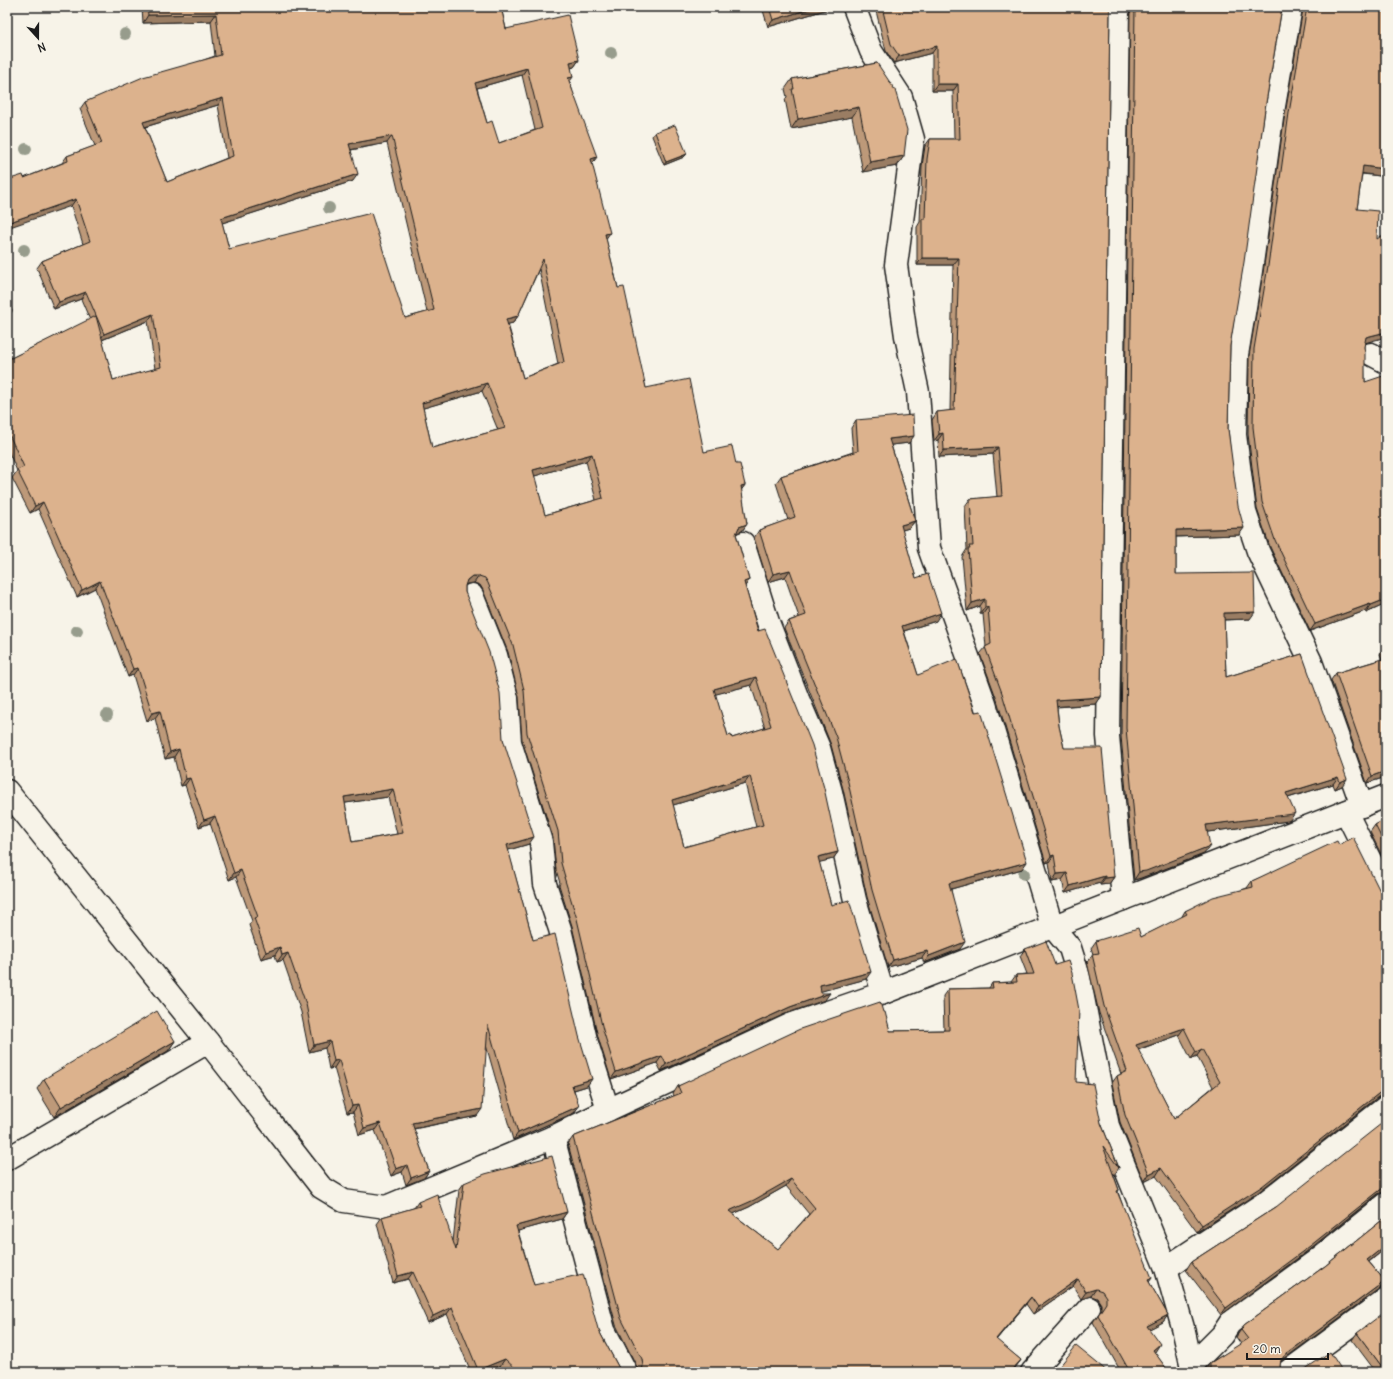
<svg xmlns="http://www.w3.org/2000/svg" width="1393" height="1379" viewBox="0 0 1393 1379" font-family="Delius,sans-serif">
	<rect width="100%" height="100%" fill="#f7f3e8"/>
	<filter id="ink" filterUnits="userSpaceOnUse"><feTurbulence type="fractalNoise" baseFrequency=".025" numOctaves="2"/><feDisplacementMap in="SourceGraphic" scale="8" xChannelSelector="R" yChannelSelector="G"/><feConvolveMatrix kernelMatrix="1 2 1 2 8 2 1 2 1" color-interpolation-filters="sRGB"/></filter>
	<g filter="url(#ink)">
		<g fill="none" stroke-linecap="round" stroke-linejoin="round">
			<!-- minor casing -->
			<g stroke="#1c1c1c" stroke-width="25">
				<g id="minor">
					<path d="M854,7L871,51L901,97L913,139L896,265L906,336L918,392L929,548L985,704L1052,926L1070,948L1079,977L1108,1126L1166,1268L1183,1328L1193,1372"/>
					<path d="M1118,7L1108,736L1123,899"/>
					<path d="M1291,7L1272,118L1251,271L1237,355L1235,435L1245,512L1258,551L1311,662L1362,806"/>
					<path d="M1371,354L1386,362"/>
					<path d="M743,543L768,622L798,699L819,748L831,792L855,900L883,993"/>
					<path d="M472,595L496,655L507,698L510,742L541,842L545,884L560,929L586,1040L608,1110"/>
					<path d="M7,791L208,1042L321,1187L344,1201L386,1207L553,1137L608,1110L790,1025L883,993L1386,796"/>
					<path d="M1346,812L1386,892"/>
					<path d="M553,1137L604,1330L626,1372"/>
					<path d="M7,1159L208,1042"/>
					<path d="M1166,1268L1263,1204L1386,1107"/>
					<path d="M1192,1365L1222,1335L1230,1323L1313,1263L1386,1204"/>
					<path d="M1032,1372L1089,1308"/>
					<path d="M1287,1372L1386,1299"/>
				</g>
			</g>
			<!-- minor -->
			<use href="#minor" stroke="#f7f3e8" stroke-width="22"/>
		</g>
		<!-- trees -->
		<g fill="#979c8c">
			<circle cx="125" cy="34" r="6"/>
			<circle cx="611" cy="53" r="6"/>
			<circle cx="26" cy="149" r="6"/>
			<circle cx="329" cy="208" r="6"/>
			<circle cx="24" cy="250" r="6"/>
			<circle cx="77" cy="631" r="6"/>
			<circle cx="107" cy="715" r="6"/>
			<circle cx="1024" cy="874" r="6"/>
		</g>
		<!-- wall -->
		<g fill="#bd9979" stroke="#1c1c1c" fill-rule="evenodd">
			<path d="M142,7H501L506,29L579,60L574,67L571,68L570,82L592,164L606,239L618,288L646,388L704,452L736,464L745,485L741,490L747,524L742,531L736,534L749,580L745,586L758,631L838,852L833,859L819,862L831,905L866,979L821,991V993L825,1000L785,1014L661,1071L657,1063L611,1079L598,1037L572,926L559,885L560,883L556,870L553,838L522,740L519,697L508,652L483,590L480,585L474,583L467,584L465,586V592L503,739L529,844L508,850L533,940L587,1086L574,1090L579,1106L574,1113L513,1140L486,1045L477,1116L414,1129L429,1171L424,1178L406,1185L402,1172L391,1176L375,1130L359,1135L353,1112L347,1113L334,1068L329,1069L325,1048L309,1052L301,1012L283,960L277,962L275,955L261,959L249,925L252,921L236,877L229,880L210,823L199,827L185,785L181,786L174,757L165,759L155,718L147,721L133,675L128,677L95,588L77,597L38,509L30,513L12,478L17,471L7,448V360L90,320L81,299L54,309L37,268L42,261L83,244L71,206L24,178L62,163L67,156L95,146L80,109L85,102L215,56L211,21L143,23ZM522,75L535,130L499,143L487,123L477,88ZM218,105L227,158L167,182L145,127ZM387,143L427,312L405,318L229,249L222,223L353,181L351,150ZM539,269L558,364L523,378L508,324L513,323L518,316ZM148,321L155,369L113,380L102,340ZM482,391L498,430L432,448L423,408ZM586,461L596,500L545,515L534,476ZM751,685L765,728L732,738L728,736L715,694ZM745,783L756,827L684,847L673,805ZM388,797L397,834L352,842L345,803Z"/>
			<path d="M762,7H835L768,27Z"/>
			<path d="M875,7H1110L1101,697L1096,704L1057,707L1059,726L1064,748L1114,877L1109,884L1100,885V883L1065,893L1062,880L1052,882L1049,862L1046,863L997,700L980,654L986,647L983,614H980V606L967,611L962,557L967,549L965,506L970,499L997,497L993,454L939,457L938,440L934,441L932,420L937,412L950,411L953,265H917V227L920,222L922,166L925,146L930,139H954L953,91H932V53L894,63L886,51Z"/>
			<path d="M1130,7H1282L1265,109L1230,346L1228,429L1239,535L1176,537V574L1250,619L1224,620L1226,677L1302,654L1342,786L1335,789L1333,784L1288,798L1290,820L1288,821L1207,832L1204,854L1141,878L1134,880L1121,736Z"/>
			<path d="M1303,7H1386L1380,176L1362,174L1357,209L1364,343V347L1365,382L1386,604L1366,613L1365,611L1310,631L1270,547L1257,509L1248,434L1249,356L1263,273L1284,120L1303,9Z"/>
			<path d="M877,63L904,156L897,166L863,172L852,117L791,129L785,99L787,97L785,89L792,79Z"/>
			<path d="M655,132L684,157L664,165L652,136Z"/>
			<path d="M856,420L909,443L891,445L915,521L909,528L902,530L916,578L936,621L904,631L918,675L1022,869L951,889L960,949L924,963L922,958L888,967L867,897L843,789L831,745L784,628L789,621L799,617L785,577L768,582L754,538L759,530L788,520L776,483L781,476L853,452L851,428Z"/>
			<path d="M1385,647H1386V777L1367,783L1331,680L1336,673L1382,659L1380,654Z"/>
			<path d="M1386,819V864L1370,832L1375,825Z"/>
			<path d="M1339,845L1380,891L1384,895L1386,896V1095H1384L1378,1097L1256,1194L1197,1232L1156,1176L1144,1182L1120,1122L1112,1083L1117,1076L1121,1074L1099,1013L1087,962L1093,954L1091,948L1096,941L1141,937L1181,918L1185,911L1247,888L1252,881ZM1179,1035L1191,1059L1197,1056L1213,1087L1174,1119L1138,1050Z"/>
			<path d="M1025,949L1076,1082L1101,1123L1119,1168L1114,1175L1113,1173L1119,1190L1118,1192L1149,1282L1168,1315L1163,1322L1149,1329L1155,1352H1154L1169,1372H1121L1093,1322L1101,1310V1304L1097,1298L1091,1296L1081,1299L1073,1286L1033,1314L1026,1304L996,1340L1021,1360L1012,1372H638L637,1367L616,1325L568,1144L573,1137L674,1096L673,1094L678,1086L883,1012L890,1031L944,1030L943,996L948,989L989,988L992,983L1011,982L1016,975L1027,974L1020,956ZM786,1186L809,1214L778,1249L733,1214L749,1207Z"/>
			<path d="M175,1041L168,1051L54,1117L37,1089L44,1079Z"/>
			<path d="M464,1183L567,1212L562,1219L518,1231L534,1285L598,1329L621,1372H506L500,1366L486,1372H471L447,1314L428,1323L408,1279L393,1283L377,1224L382,1217L414,1208L418,1202L453,1241L459,1190Z"/>
			<path d="M1384,1192L1378,1194L1305,1253L1221,1315L1186,1270L1191,1262L1276,1207Z"/>
			<path d="M1386,1217V1248L1369,1262L1385,1281L1380,1288L1280,1361V1366L1282,1372H1205V1370L1210,1363L1241,1344L1236,1337L1244,1325L1325,1266Z"/>
			<path d="M1357,1333L1386,1372H1376L1352,1340Z"/>
		</g>
		<!-- shaded-wall -->
		<g fill="#9a7d63" stroke="#1c1c1c">
			<path d="M816,7H835L768,27L773,20Z"/>
			<path d="M216,14L211,21L143,23L148,15Z"/>
			<path d="M937,46L932,53L894,63L899,56Z"/>
			<path d="M579,60L574,67L565,69L570,62Z"/>
			<path d="M527,68L522,75L470,90L475,83Z"/>
			<path d="M573,77L568,84V78Z"/>
			<path d="M937,84H958L953,91H932Z"/>
			<path d="M223,98L218,105L138,129L143,122Z"/>
			<path d="M859,107L852,117L791,129L798,119Z"/>
			<path d="M392,136L387,143L344,151L349,144Z"/>
			<path d="M687,154L684,157L664,165L666,162Z"/>
			<path d="M904,156L897,166L863,172L870,162Z"/>
			<path d="M597,157L592,164L591,159Z"/>
			<path d="M1363,166L1385,169L1380,176L1358,173Z"/>
			<path d="M358,174L353,181L216,225L221,218Z"/>
			<path d="M76,199L71,206L7,228V223Z"/>
			<path d="M610,233L605,240V234Z"/>
			<path d="M922,258H959L953,265H917Z"/>
			<path d="M86,292L81,299L54,309L59,302Z"/>
			<path d="M12,311L7,318V313Z"/>
			<path d="M153,314L148,321L99,341L104,334Z"/>
			<path d="M518,316L513,323L501,326L506,319Z"/>
			<path d="M1386,332V337L1361,344L1366,337Z"/>
			<path d="M487,383L482,391L417,410L422,403Z"/>
			<path d="M943,433L938,440L934,441L939,434Z"/>
			<path d="M914,436L909,443L884,446L889,439Z"/>
			<path d="M998,447L993,454L939,457L944,450Z"/>
			<path d="M592,454L586,461L528,478L533,470Z"/>
			<path d="M745,485L740,492L741,486Z"/>
			<path d="M43,502L38,509L30,513L35,506Z"/>
			<path d="M915,521L909,528L896,532L901,525Z"/>
			<path d="M747,524L742,531L734,534L739,527Z"/>
			<path d="M1244,528L1239,535L1171,537L1176,530Z"/>
			<path d="M790,570L785,577L768,582L773,574Z"/>
			<path d="M472,576H479L474,583L467,584L462,587L467,580Z"/>
			<path d="M749,580L744,588V582Z"/>
			<path d="M100,581L95,588L77,597L82,590Z"/>
			<path d="M985,599L980,606L967,611L972,603Z"/>
			<path d="M1386,599V604L1366,613L1371,605Z"/>
			<path d="M1370,604L1365,611L1310,631L1315,624Z"/>
			<path d="M985,607H988L983,614H980Z"/>
			<path d="M1255,612L1250,619L1219,620L1224,613Z"/>
			<path d="M941,613L936,621L897,633L902,626Z"/>
			<path d="M138,668L133,675L128,677L133,669Z"/>
			<path d="M756,677L751,685L709,696L714,689Z"/>
			<path d="M1101,697L1096,704L1051,707L1056,700Z"/>
			<path d="M160,711L155,718L147,721L152,713Z"/>
			<path d="M179,749L174,757L165,759L170,752Z"/>
			<path d="M1386,771V777L1367,783L1372,776Z"/>
			<path d="M750,776L745,783L667,807L672,800Z"/>
			<path d="M1338,777L1333,784L1281,800L1286,793Z"/>
			<path d="M190,778L185,785L181,786L186,779Z"/>
			<path d="M1347,779L1342,786L1335,789L1340,782Z"/>
			<path d="M393,789L388,797L339,804L344,797Z"/>
			<path d="M1295,813L1290,820L1288,821L1201,833L1206,825Z"/>
			<path d="M215,816L210,823L199,827L204,820Z"/>
			<path d="M534,837L529,844L502,852L507,845Z"/>
			<path d="M1210,846L1204,854L1141,878L1134,880L1139,872Z"/>
			<path d="M838,852L833,859L813,864L818,857Z"/>
			<path d="M1054,855L1049,862L1046,863L1051,856Z"/>
			<path d="M1027,862L1022,869L944,891L949,883Z"/>
			<path d="M241,870L236,877L229,880L234,873Z"/>
			<path d="M1067,873L1062,880L1052,882L1057,874Z"/>
			<path d="M1105,876L1100,883L1065,893L1070,886Z"/>
			<path d="M1114,877L1109,884L1100,885L1105,878Z"/>
			<path d="M965,942L960,949L924,963L929,956Z"/>
			<path d="M280,947L275,955L261,959L266,952Z"/>
			<path d="M927,951L922,958L888,967L893,960Z"/>
			<path d="M288,953L283,960L277,962L282,955Z"/>
			<path d="M871,972L866,979L815,993L820,985Z"/>
			<path d="M830,993L825,1000L785,1014L661,1071L666,1064L790,1007Z"/>
			<path d="M1184,1028L1179,1035L1131,1052L1136,1045Z"/>
			<path d="M175,1041L168,1051L54,1117L61,1107Z"/>
			<path d="M330,1041L325,1048L309,1052L314,1045Z"/>
			<path d="M1202,1049L1197,1056L1191,1059L1196,1052Z"/>
			<path d="M662,1056L657,1063L611,1079L616,1072Z"/>
			<path d="M339,1060L334,1068L329,1069L334,1061Z"/>
			<path d="M592,1079L587,1086L567,1092L572,1085Z"/>
			<path d="M1386,1089V1095H1384L1378,1097L1256,1194L1197,1232L1202,1225L1383,1090Z"/>
			<path d="M358,1105L353,1112L347,1113L352,1106Z"/>
			<path d="M579,1106L574,1113L513,1140L518,1133Z"/>
			<path d="M482,1109L477,1116L407,1130L412,1123Z"/>
			<path d="M380,1123L375,1130L359,1135L364,1128Z"/>
			<path d="M407,1165L402,1172L391,1176L396,1169Z"/>
			<path d="M1161,1168L1156,1176L1144,1182L1149,1174Z"/>
			<path d="M429,1171L424,1178L406,1185L411,1178Z"/>
			<path d="M791,1179L786,1186L749,1207L724,1218L729,1211Z"/>
			<path d="M1386,1186V1192H1384L1378,1194L1305,1253L1221,1315L1226,1308L1384,1187Z"/>
			<path d="M567,1212L562,1219L511,1233L516,1226Z"/>
			<path d="M1386,1245V1248L1362,1267L1367,1260Z"/>
			<path d="M413,1272L408,1279L393,1283L398,1276Z"/>
			<path d="M1152,1278L1147,1285L1148,1280Z"/>
			<path d="M1078,1279L1073,1286L1033,1314L1038,1307Z"/>
			<path d="M1385,1281L1380,1288L1280,1362L1276,1367L1285,1355Z"/>
			<path d="M1096,1289L1091,1296L1081,1299L1086,1292Z"/>
			<path d="M1031,1297L1026,1304L991,1346L996,1339Z"/>
			<path d="M452,1307L447,1314L428,1323L433,1316Z"/>
			<path d="M1168,1315L1163,1322L1142,1333L1147,1326Z"/>
			<path d="M1160,1344L1155,1352L1148,1357L1153,1350Z"/>
			<path d="M505,1359L500,1366L486,1372H477L478,1370Z"/>
			<path d="M1021,1360L1012,1372H1010Z"/>
		</g>
		<!-- building -->
		<g fill="#dcb28d" stroke="#1c1c1c" fill-rule="evenodd">
			<path d="M147,7H501L506,29L568,15L579,60L570,62L573,77L568,78L597,157L591,159L610,233L605,234L618,288L624,287L646,388L689,379L704,452L732,446L736,464H740L745,485L741,486L747,524L739,527L736,534L749,580L744,582L758,631L765,629L812,745L824,788L838,852L818,857L831,905L849,900L871,972L820,985L821,993H830L790,1007L666,1064L662,1056L616,1072L603,1030L577,919L564,877H565L561,863L558,831L527,733L524,690L513,645L488,583L485,578L479,576H472L467,580L465,586V592L489,652L500,693L503,739L534,837L507,845L533,940L555,934L579,1036L592,1079L572,1085L579,1106L518,1133L488,1025L482,1109L412,1123L429,1171L411,1178L407,1165L396,1169L380,1123L364,1128L358,1105L352,1106L339,1060L334,1061L330,1041L314,1045L306,1004L288,953L282,955L280,947L266,952L254,918L258,917L241,870L234,873L215,816L204,820L190,778L186,779L179,749L170,752L160,711L152,713L138,668L133,669L100,581L82,590L43,502L35,506L17,470L24,467L7,430V360L96,316L113,380L161,367L153,314L104,334L86,292L59,302L42,261L90,241L76,199L7,223V180L23,175L24,178L68,161L67,156L102,143L85,102L143,77L221,55L216,14L148,15ZM527,68L542,128L499,143L492,121L487,123L475,83ZM223,98L233,156L167,182L143,122ZM392,136L434,310L405,318L371,213L229,249L221,218L358,174L349,144ZM543,259L564,362L523,378L506,319L518,316ZM487,383L505,428L432,448L422,403ZM592,454L603,498L545,515L533,470ZM756,677L771,726L732,738L731,735L728,736L714,689ZM750,776L763,825L684,847L672,800ZM393,789L403,833L352,842L344,797Z"/>
			<path d="M769,7H816L773,20Z"/>
			<path d="M882,7H1110L1101,697L1056,700L1059,726L1064,748H1102L1114,877L1105,878V876L1070,886L1067,873L1057,874L1054,855L1051,856L1002,693L985,647L991,644L988,607H985V599L972,603L968,549H970L969,546H973L970,499L1002,496L998,447L944,450L943,433L939,434L937,412L954,410L959,258H922V219H925L927,159L930,139H960L958,84H937V46L899,56L891,44Z"/>
			<path d="M1135,7H1282L1265,109L1244,262L1230,346L1228,429L1238,506L1244,528L1176,530V574L1254,573L1255,612L1224,613L1226,677L1302,654L1347,779L1340,782L1338,777L1286,793L1295,813L1293,814L1206,825L1210,846L1146,871L1139,872L1126,728Z"/>
			<path d="M1307,7H1386V163L1385,169L1363,166L1357,209L1378,211L1377,239L1386,233V332L1366,337L1364,347L1365,353V382L1386,375V599L1371,605L1370,604L1315,624L1275,540L1262,502L1253,427L1254,349L1268,266L1289,113Z"/>
			<path d="M877,63L895,90L907,130L904,156L870,162L859,107L798,119L792,89H794L792,79Z"/>
			<path d="M675,125L687,154L666,162L655,132Z"/>
			<path d="M7,298L12,311L7,313Z"/>
			<path d="M913,415L914,436L889,439L915,521L901,525L916,578L928,574L941,613L902,626L918,675L957,659L975,712L981,711L1027,862L949,883L965,942L929,956L927,951L893,960L872,890L848,782L836,737L789,621L806,615L790,570L773,574L759,530L795,517L781,476L858,451L856,420Z"/>
			<path d="M1386,658V771L1372,776L1336,673Z"/>
			<path d="M1386,819V847L1375,825Z"/>
			<path d="M1353,837L1380,891L1384,895L1386,896V1089L1383,1090L1261,1187L1202,1225L1161,1168L1149,1174L1125,1115L1117,1076L1127,1071L1104,1006L1092,954L1099,953L1096,941L1138,928L1141,937L1187,914L1185,911L1213,897L1253,887L1252,881L1337,841L1339,845ZM1184,1028L1196,1052L1202,1049L1220,1082L1174,1119L1136,1045Z"/>
			<path d="M1046,941L1055,965L1068,961L1072,973L1079,1010L1076,1082L1093,1084L1101,1123L1119,1168L1103,1146L1119,1190L1117,1191L1152,1278L1148,1280L1168,1315L1147,1326L1160,1344L1153,1350L1169,1372H1130L1098,1315L1106,1303V1297L1102,1291L1096,1289L1086,1292L1078,1279L1038,1307L1031,1297L996,1339L1021,1360L1010,1372H641L642,1371L643,1366L642,1359L621,1318L573,1137L681,1093L678,1086L800,1029L880,1002L883,1012H885L890,1031L949,1030L948,989L993,988L992,983L1017,982L1016,975L1034,974L1025,949ZM791,1179L815,1208L778,1249L729,1211L754,1200Z"/>
			<path d="M157,1011L175,1041L61,1107L44,1079Z"/>
			<path d="M1386,1120V1186L1384,1187L1310,1246L1226,1308L1191,1262L1276,1207Z"/>
			<path d="M552,1156L567,1212L516,1226L534,1285L583,1274L598,1329L621,1372H519L505,1359L478,1370L452,1307L433,1316L413,1272L398,1276L382,1217L420,1206L418,1202L437,1194L456,1250L464,1183L485,1174Z"/>
			<path d="M1386,1217V1245L1367,1260L1385,1281L1285,1355L1281,1360L1280,1366L1282,1372H1212L1210,1369V1363L1248,1339L1241,1330L1244,1325L1325,1266Z"/>
			<path d="M1386,1311V1372L1357,1333Z"/>
			<path d="M1076,1346L1108,1372H1055Z"/>
			<path d="M1330,1352L1343,1372H1301Z"/>
		</g>
	</g>
	<!-- margin -->
	<rect width="1393" height="1379" fill="none" stroke="#f7f3e8" stroke-width="24"/>
	<rect x="12" y="12" width="1369" height="1355" fill="none" stroke="#1c1c1c" stroke-width="1.5" filter="url(#ink)"/>
	<!-- north arrow -->
	<g transform="translate(38 38) rotate(159)" stroke="#f7f3e8" stroke-width="3" paint-order="stroke">
	<path d="M0-3L7 15L0 10L-7 15Z" fill="#1c1c1c"/>
	<text y="-6" font-size="11" font-weight="bold" text-anchor="middle" fill="#1c1c1c">N</text>
	</g>
	<!-- scale -->
	<path d="M1247 1353v6h81v-6" fill="none" stroke="#1c1c1c" stroke-width="2"/>
	<text x="1253" y="1353" font-size="12" fill="#1c1c1c" stroke="#f7f3e8" stroke-width="3" paint-order="stroke">20 m</text>
</svg>
